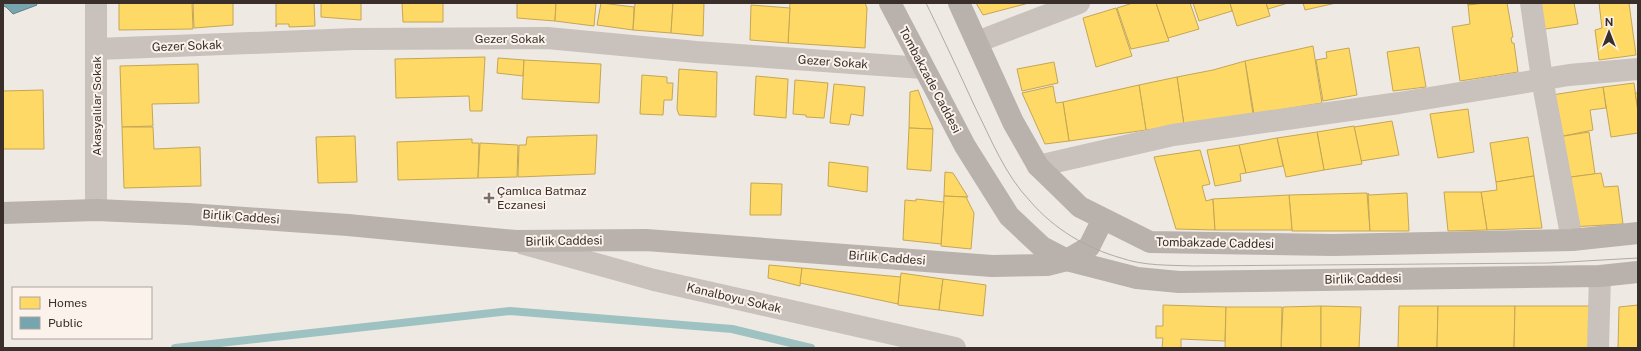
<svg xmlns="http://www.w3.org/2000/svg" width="1641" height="351" viewBox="0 0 1641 351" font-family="'Public Sans',sans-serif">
	<rect width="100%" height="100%" fill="#efe9e3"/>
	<!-- homes -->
	<g fill="#ffd966" stroke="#c4a654">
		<path d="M119,3H192L193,29L119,30Z"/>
		<path d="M193,3H233V25L194,28Z"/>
		<path d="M276,3H314L315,26L289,27V24H277L276,27Z"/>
		<path d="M321,3H361V20L321,17Z"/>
		<path d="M402,3H443V22H403Z"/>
		<path d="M517,3H556L555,21L517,18Z"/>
		<path d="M556,3H596L594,26L555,21Z"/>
		<path d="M601,3L634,7L633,30L597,25Z"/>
		<path d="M635,3H673L671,33L633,30Z"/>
		<path d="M673,3H704L703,36L671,33Z"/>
		<path d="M790,3H865L867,8L865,48L788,43Z"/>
		<path d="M976,3H1029L983,15Z"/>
		<path d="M1133,3H1156L1169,41L1131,49L1117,8Z"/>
		<path d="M1156,3H1190L1199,29L1168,38Z"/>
		<path d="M1193,3H1230L1232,11L1199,21Z"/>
		<path d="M1230,3H1266L1270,16L1237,26Z"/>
		<path d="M1266,3H1288L1268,9Z"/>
		<path d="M1303,3H1336L1305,10Z"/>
		<path d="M1467,3H1485L1468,5Z"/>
		<path d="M1485,3H1507L1513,37L1511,38L1512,43H1514L1518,72L1460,81L1452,27L1470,24L1468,5Z"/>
		<path d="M1535,3H1574L1578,24L1539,30Z"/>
		<path d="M1599,3H1629L1636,55L1599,60L1595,30L1602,28Z"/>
		<path d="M751,5L790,8L788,43L750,40Z"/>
		<path d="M1116,8L1132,56L1096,67L1083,18Z"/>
		<path d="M1313,46L1322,103L1254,114L1245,61Z"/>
		<path d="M1419,47L1426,87L1393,91L1387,52Z"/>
		<path d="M1349,48L1357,95L1323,101L1316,60L1327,58L1326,52Z"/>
		<path d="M485,57L482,111H470L469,96L396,98L395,59Z"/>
		<path d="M498,58L524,60L523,76L497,73Z"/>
		<path d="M524,60L601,64L599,103L522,99Z"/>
		<path d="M1245,61L1253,114L1184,125L1177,77L1213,70Z"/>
		<path d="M1054,62L1058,83L1022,91L1017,69Z"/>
		<path d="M198,64L199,103L152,104L153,126L122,127L120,66Z"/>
		<path d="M679,69L717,72L716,117L679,115L677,109Z"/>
		<path d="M642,75L667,77V83H673L672,100H664L663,115L640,114Z"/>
		<path d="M756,76L788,79L786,118L754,115Z"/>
		<path d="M1177,77L1184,125L1146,130L1139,85Z"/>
		<path d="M795,80L828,83L824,118L806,117V115L793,114Z"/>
		<path d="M1634,83L1638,112V133L1611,137L1603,87Z"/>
		<path d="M834,84L865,87L863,116L851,114L849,125L830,123Z"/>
		<path d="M1139,85L1146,130L1069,141L1063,102Z"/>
		<path d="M1053,86L1056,103L1063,102L1069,141L1045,144L1022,93Z"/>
		<path d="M1603,87L1606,108L1590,110L1593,130L1558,137L1552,95Z"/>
		<path d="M43,90L44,149H3V91Z"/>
		<path d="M918,90L933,129L909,128L910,92Z"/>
		<path d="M1635,93H1638V111L1637,103Z"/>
		<path d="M1468,109L1474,152L1438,158L1430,114Z"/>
		<path d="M1392,121L1399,155L1361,161L1354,127Z"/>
		<path d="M1354,126L1362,164L1324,170L1317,132Z"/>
		<path d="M122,127H153L154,149L200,147L201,186L124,188Z"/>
		<path d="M909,128L933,129L931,171L907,169Z"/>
		<path d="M1317,132L1324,170L1286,177L1277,138Z"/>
		<path d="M1589,132L1595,174L1563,178L1558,137Z"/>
		<path d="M597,135L595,174L518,177L519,145H526L527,137Z"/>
		<path d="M355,136L357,182L318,183L316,137Z"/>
		<path d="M1528,137L1534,176L1496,182L1490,143Z"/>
		<path d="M1277,138L1283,166L1246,173L1239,145Z"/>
		<path d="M472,139V143H479L478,178L398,180L397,142Z"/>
		<path d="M480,143L518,145L517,177L478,178Z"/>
		<path d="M1239,145L1246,173L1240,174L1241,181L1215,186L1207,150Z"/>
		<path d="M1200,150L1210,184L1202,186L1206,201L1213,199L1215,230L1176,229L1154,157Z"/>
		<path d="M829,162L868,167L867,192L828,186Z"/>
		<path d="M945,172L953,173L968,197L944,196Z"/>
		<path d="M1601,173L1604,187L1618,186L1623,224L1570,227L1571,177Z"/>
		<path d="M1534,176L1542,228L1487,230L1481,192L1497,190L1496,182Z"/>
		<path d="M751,183L782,184L781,215H750Z"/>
		<path d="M1444,192H1481L1487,230L1448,231Z"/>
		<path d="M1367,193L1370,231H1292L1289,195Z"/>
		<path d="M1368,193L1369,195L1407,193L1409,231H1370Z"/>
		<path d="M1289,195L1292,230H1215L1213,199Z"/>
		<path d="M944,196L966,197L974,213L971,249L941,246Z"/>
		<path d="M916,199L944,202L941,244L903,240L905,200L916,201Z"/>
		<path d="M769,265L802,268L800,286L768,278Z"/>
		<path d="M802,268L901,277L898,304L800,283Z"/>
		<path d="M901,273L943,279L939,310L898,305Z"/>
		<path d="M943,279L986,285L983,316L939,310Z"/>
		<path d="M1163,305L1226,307L1225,341L1181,339V348H1162L1163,338H1156V326H1163Z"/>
		<path d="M1638,305V348H1618L1619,307Z"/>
		<path d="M1321,306V348H1281L1283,307Z"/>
		<path d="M1321,306L1361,307L1359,348H1321Z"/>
		<path d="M1399,306H1438L1437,348H1398Z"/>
		<path d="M1438,306H1515L1514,348H1437Z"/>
		<path d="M1515,306H1592L1591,348H1514Z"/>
		<path d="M1226,307H1282L1281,348H1225Z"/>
	</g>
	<!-- public -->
	<path fill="#76a5af" stroke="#648187" d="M3,3H36L37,5L13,14L6,7L3,6Z"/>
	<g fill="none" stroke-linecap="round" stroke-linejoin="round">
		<!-- stream -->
		<path stroke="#9ec2c1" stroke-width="8" d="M175,348L510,311L732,329L811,348"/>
		<!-- street -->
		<g stroke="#c8c1bc" stroke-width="22">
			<path d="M1531,3L1542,79L1572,240"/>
			<path d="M977,42L1079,3"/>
			<path d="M97,49L354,39L547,38L696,52L923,68"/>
			<path d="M1038,166L1173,135L1399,103L1569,75L1638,69"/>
			<path d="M96,210V3"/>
			<path d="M524,244L654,280L955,348"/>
			<path d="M1598,348L1600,276"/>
		</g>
		<!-- secondary -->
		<g stroke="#b9b1ac" stroke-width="22">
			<path d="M890,3L965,146L1009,216L1042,247L1067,260L1137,278L1179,282L1600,276L1638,272"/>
			<path d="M959,3L1013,122L1038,166L1080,207L1150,242L1333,245L1572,240L1638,233"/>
			<path d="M3,213L96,210L188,214L348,225L516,241L646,240L992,266L1047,265L1067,260L1089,247L1103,219"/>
		</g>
		<!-- tram -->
		<path stroke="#b0aaa6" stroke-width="1" d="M926,3C943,38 959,72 975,107C991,139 1005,175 1030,201C1054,229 1086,248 1121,258C1144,266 1169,265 1193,266L1549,263L1638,258"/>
	</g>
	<!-- markers -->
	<path fill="#796f6a" stroke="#fbf3eb" stroke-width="1.5" d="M487 192h4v4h4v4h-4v4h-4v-4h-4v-4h4z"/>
	<g text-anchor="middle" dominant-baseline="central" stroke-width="4" stroke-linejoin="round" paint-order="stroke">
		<!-- street labels -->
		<g font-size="12" fill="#392e29" stroke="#fbf3eb">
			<text x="510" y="39">Gezer Sokak</text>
			<text transform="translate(187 46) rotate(-2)">Gezer Sokak</text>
			<text transform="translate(833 62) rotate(4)">Gezer Sokak</text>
			<text transform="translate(930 80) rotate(62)">Tombakzade Caddesi</text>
			<text transform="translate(97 106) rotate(-90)">Akasyalılar Sokak</text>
			<text transform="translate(241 217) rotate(4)">Birlik Caddesi</text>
			<text transform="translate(564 241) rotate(-1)">Birlik Caddesi</text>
			<text transform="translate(1215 243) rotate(1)">Tombakzade Caddesi</text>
			<text transform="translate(887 258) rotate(4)">Birlik Caddesi</text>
			<text transform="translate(1363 279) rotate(-1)">Birlik Caddesi</text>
			<text transform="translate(734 298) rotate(13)">Kanalboyu Sokak</text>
		</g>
		<!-- poi labels -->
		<g font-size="12" fill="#392e29" stroke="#fbf3eb" text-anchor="start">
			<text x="497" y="191">Çamlıca Batmaz<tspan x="497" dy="14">Eczanesi</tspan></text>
		</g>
	</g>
	<!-- border -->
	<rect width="1641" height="351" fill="none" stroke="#392e29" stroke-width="8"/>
	<!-- legend -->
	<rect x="12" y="287" width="140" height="52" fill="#fbf3eb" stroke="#ada49d"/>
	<rect x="20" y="297" width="20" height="12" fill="#ffd966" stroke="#ada49d"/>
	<text x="48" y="307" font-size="12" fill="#392e29">Homes</text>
	<rect x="20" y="317" width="20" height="12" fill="#76a5af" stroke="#ada49d"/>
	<text x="48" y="327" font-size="12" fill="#392e29">Public</text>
	<!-- north arrow -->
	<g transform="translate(1609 32)" stroke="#fbf3eb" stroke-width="3" paint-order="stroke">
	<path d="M0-3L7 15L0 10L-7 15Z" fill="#392e29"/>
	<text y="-6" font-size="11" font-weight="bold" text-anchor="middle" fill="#392e29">N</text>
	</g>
</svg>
